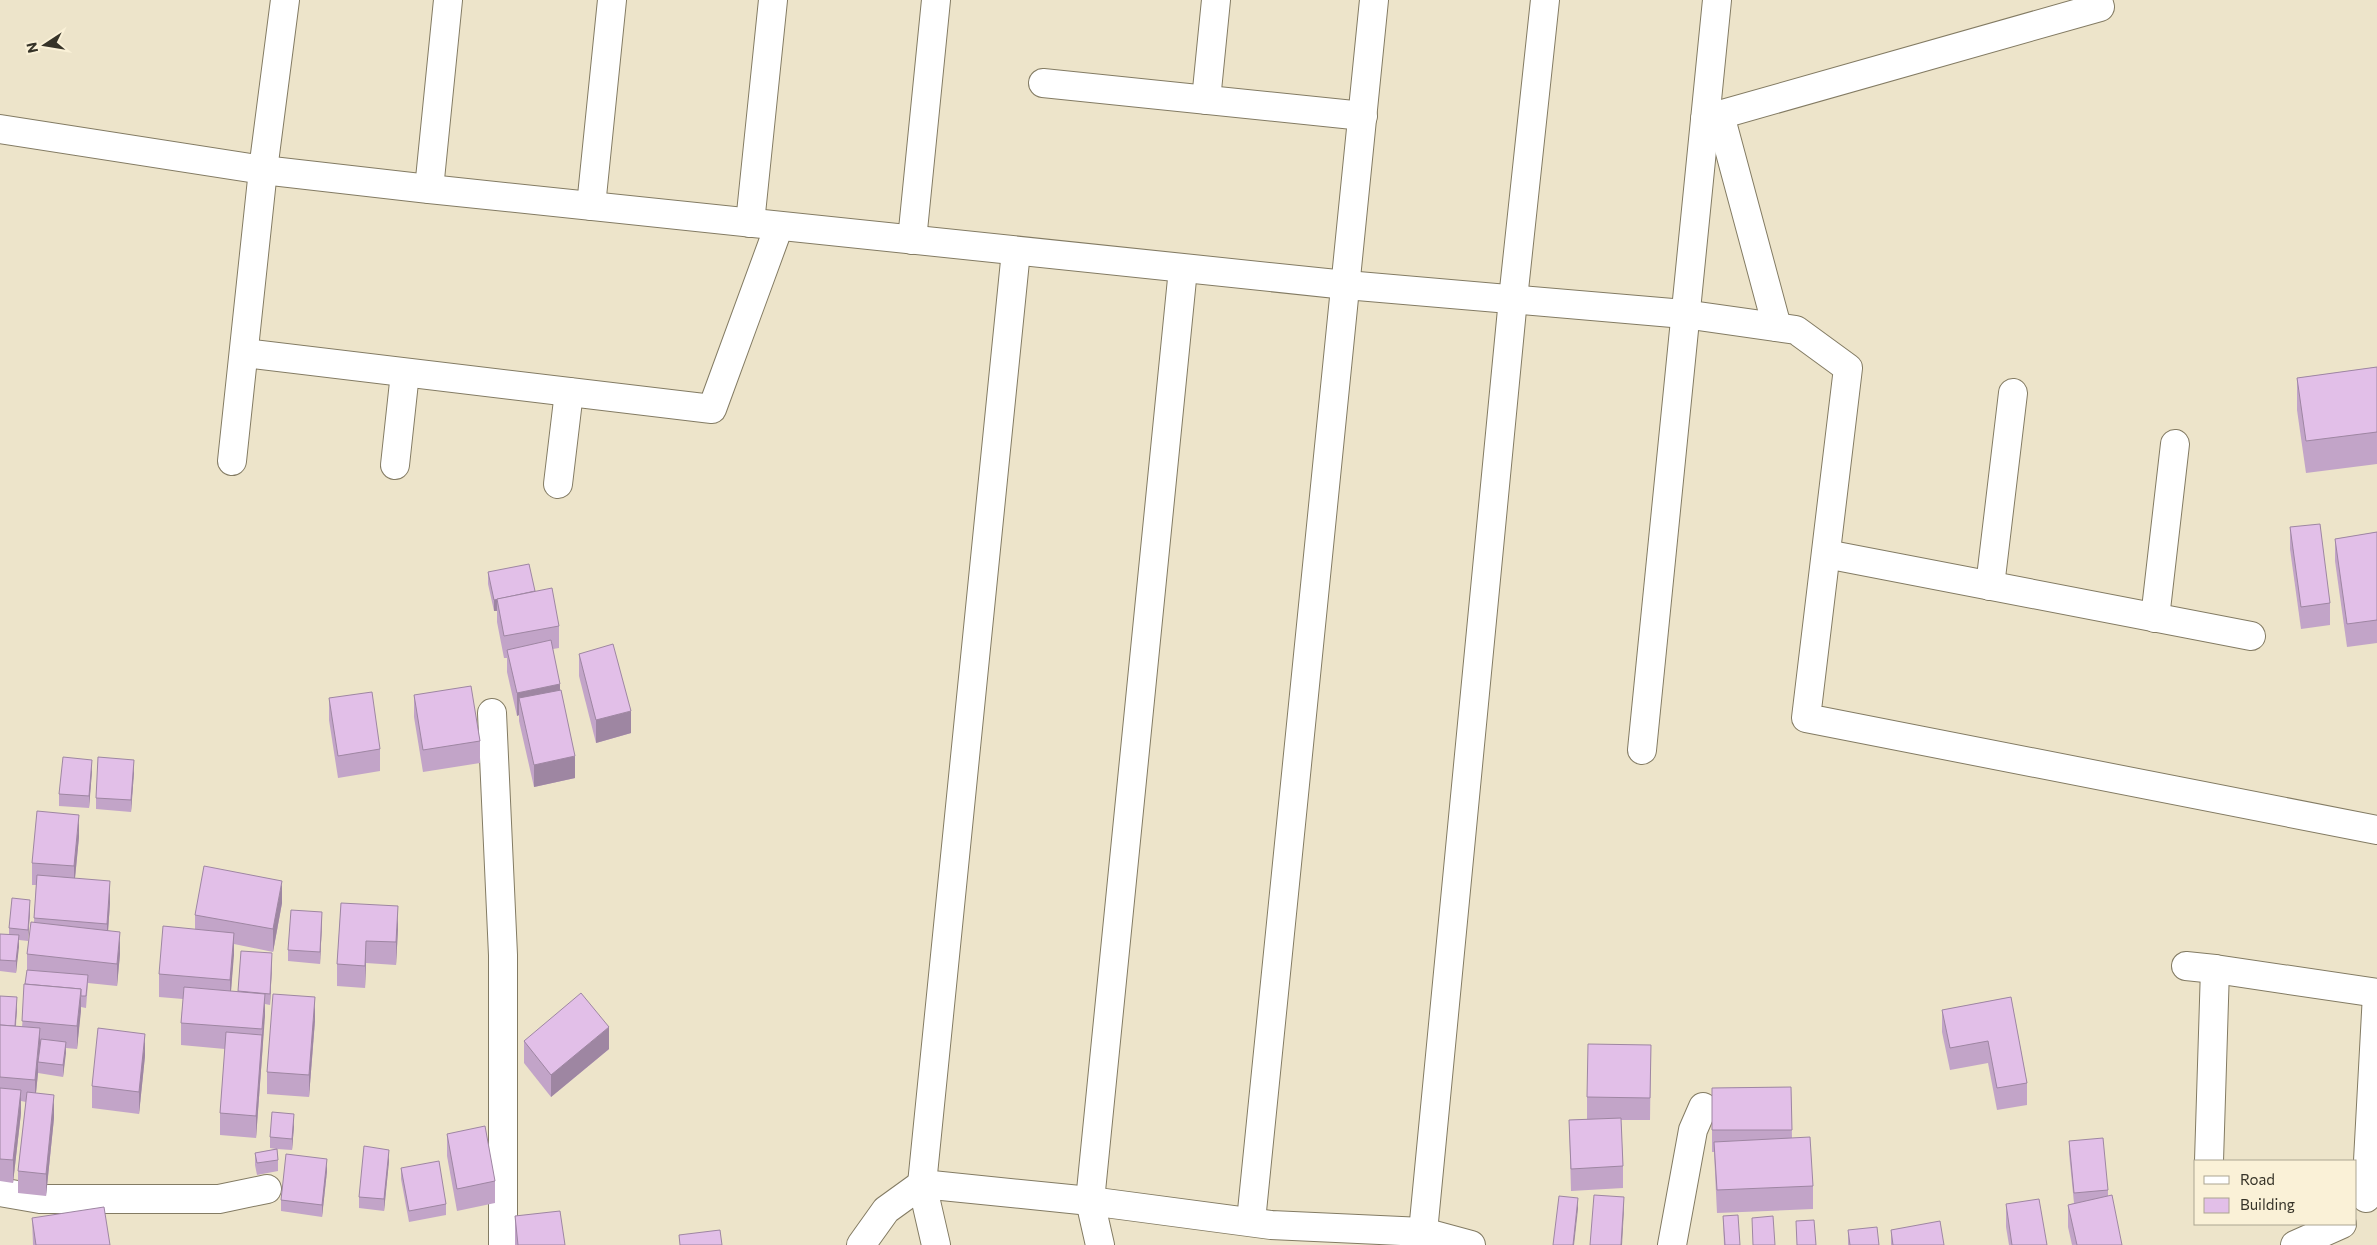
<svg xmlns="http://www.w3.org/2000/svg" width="2377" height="1245" viewBox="0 0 2377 1245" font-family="Commissioner,sans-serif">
	<rect width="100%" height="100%" fill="#ede4ca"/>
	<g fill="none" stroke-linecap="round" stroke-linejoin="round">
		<!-- minor casing -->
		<g stroke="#837b63" stroke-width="30">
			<g id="minor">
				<path d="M1043,83L1363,116"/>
				<path d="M1206,100L1216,0"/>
				<path d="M1720,115L1777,327"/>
				<path d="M1705,119L2100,7L2098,0"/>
				<path d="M0,129L263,170L429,189L1346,285L1684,314L1796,330L1848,368L1806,718L2377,830"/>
				<path d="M429,189L448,0"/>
				<path d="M591,206L612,0"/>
				<path d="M750,223L773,0"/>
				<path d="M912,240L936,0"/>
				<path d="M245,353L712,409L779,226"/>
				<path d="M232,461L263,170L285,0"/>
				<path d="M395,465L405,373"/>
				<path d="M558,484L569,392"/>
				<path d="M1826,554L2251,636"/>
				<path d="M1990,586L2013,393"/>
				<path d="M2155,618L2175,444"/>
				<path d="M492,713L503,955V1245"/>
				<path d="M1642,750L1717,0"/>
				<path d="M2186,966L2215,969L2377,993"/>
				<path d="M2209,1161L2215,969"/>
				<path d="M0,1192L40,1199H219L267,1189"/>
				<path d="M2366,1198L2377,994"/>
				<path d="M1251,1221L1374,0"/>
				<path d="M1423,1232L1513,299L1545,0"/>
				<path d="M861,1245L886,1210L922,1184L1090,1201L1271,1225L1423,1232L1471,1245"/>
				<path d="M936,1245L922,1184L1016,251"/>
				<path d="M1100,1245L1090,1201L1183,269"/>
				<path d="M1672,1245L1693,1130L1703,1107"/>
				<path d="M2295,1245L2342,1224"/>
			</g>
		</g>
		<!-- minor -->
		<use href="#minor" stroke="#fff" stroke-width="28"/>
	</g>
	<!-- wall -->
	<g fill="#c2a4c8">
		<path d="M2377,367V464L2306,473L2297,410V378Z"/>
		<path d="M2290,527L2330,603V625L2301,629L2290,549Z"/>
		<path d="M2377,532V643L2347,647L2335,561V539Z"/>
		<path d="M488,572L535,592L559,626V648L553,649L575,778L534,787L519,721V715L517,716L507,672V658H504L497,622V611H494L488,584Z"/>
		<path d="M579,654L631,733L596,743L579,676Z"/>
		<path d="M414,695L480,741V763L423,772L414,717Z"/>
		<path d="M329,698L380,749V771L338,778L329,720Z"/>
		<path d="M92,771L89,808L59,806V794Z"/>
		<path d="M134,772L131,812L96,809V798Z"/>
		<path d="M79,837L75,878L110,903L108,931L120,954L117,986L88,983L86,1008L81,1007L77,1049L66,1048L63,1077L38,1073L36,1093L54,1118L46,1196L18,1193V1171L26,1102L21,1101V1113L13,1183L0,1181V996L17,1009L16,1026L22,1027L27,970V954L34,922L36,885H32V863Z"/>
		<path d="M282,903L273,952L234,944L231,991H238L272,965L270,1005L265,1004L262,1057L256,1138L220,1135V1113L225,1049L181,1045V1023L183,999L159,997V974L195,929V915Z"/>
		<path d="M341,903L398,929L396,965L366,963L365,988L337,986V964Z"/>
		<path d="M30,911L28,941L19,940L16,973L0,971V934H9V928Z"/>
		<path d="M322,923L320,964L288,961V950Z"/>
		<path d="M2011,997L2027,1083V1105L1997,1110L1988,1063L1950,1070L1942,1032V1010Z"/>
		<path d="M315,1020L309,1097L267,1094V1072Z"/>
		<path d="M524,1041L609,1049L551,1097L524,1063Z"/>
		<path d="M1651,1045L1650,1120H1621L1623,1166V1188L1571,1191L1569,1120L1587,1119V1097Z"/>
		<path d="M145,1056L139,1114L92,1108V1086Z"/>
		<path d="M1791,1087L1792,1138L1813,1186V1209L1717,1213L1714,1152H1712V1088Z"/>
		<path d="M294,1126L292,1150L277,1149L278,1160V1171L257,1175L255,1165V1153L276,1149L270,1148V1137Z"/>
		<path d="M447,1134L495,1181V1203L457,1211L447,1156Z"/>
		<path d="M2069,1141L2108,1190V1196L2122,1245H2072L2068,1227V1205L2074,1203L2069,1153Z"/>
		<path d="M389,1161L384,1211L359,1208V1197Z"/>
		<path d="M401,1168L446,1204V1215L409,1222L401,1179Z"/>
		<path d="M327,1171L322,1217L281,1211V1200Z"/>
		<path d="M2006,1204L2047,1245H2009L2006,1227Z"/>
		<path d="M515,1216L565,1245H515Z"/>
		<path d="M1723,1216L1740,1245H1724Z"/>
		<path d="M32,1218L110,1245H33Z"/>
		<path d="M1848,1230L1879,1245H1848Z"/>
		<path d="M1891,1230L1944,1245H1891Z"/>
	</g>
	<!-- shaded-wall -->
	<g fill="#9e86a2">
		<rect x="494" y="600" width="3" height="11"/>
		<path d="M560,684V706L519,698V715L517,716V693Z"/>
		<path d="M631,711V733L596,743V720Z"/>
		<path d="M575,756V778L534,787V765Z"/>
		<path d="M92,760V771L89,808V796Z"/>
		<path d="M134,760V772L131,812V800Z"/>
		<path d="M79,815V837L74,888V866Z"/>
		<path d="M110,881V903L107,946V924Z"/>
		<path d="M282,881V903L273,952V929Z"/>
		<path d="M30,900V911L28,941V930Z"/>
		<path d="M398,906V929L396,965V942Z"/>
		<path d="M322,912V923L320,964V952Z"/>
		<path d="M120,932V954L117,986V964Z"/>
		<path d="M234,933V955L230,1003V980Z"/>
		<path d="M19,935V947L16,973V961Z"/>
		<path d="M366,941V963L365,988V966Z"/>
		<path d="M272,953V965L270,1005V994Z"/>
		<path d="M81,989V1011L77,1049V1026Z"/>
		<path d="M265,994V1016L256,1138V1116Z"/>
		<path d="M17,997V1009L14,1043V1032Z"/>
		<path d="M315,997V1020L309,1097V1075Z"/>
		<path d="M609,1027V1049L551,1097V1075Z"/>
		<path d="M40,1028V1050L38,1062V1073L35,1102V1080Z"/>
		<path d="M145,1034V1056L139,1114V1092Z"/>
		<path d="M66,1042V1053L63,1077V1065Z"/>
		<path d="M21,1090V1113L13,1183V1160Z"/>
		<path d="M54,1095V1118L46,1196V1174Z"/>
		<path d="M294,1114V1126L292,1150V1139Z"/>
		<path d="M389,1150V1161L384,1211V1199Z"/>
		<path d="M327,1159V1171L322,1217V1205Z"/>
		<path d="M1624,1197V1209L1622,1245H1621Z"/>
		<path d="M1578,1198V1209L1574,1245H1573Z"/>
	</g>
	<!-- building -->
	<g fill="#e2bfe8" stroke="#9e86a2">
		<path d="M2377,367V432L2306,441L2297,378Z"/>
		<path d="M2320,524L2330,603L2301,607L2290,527Z"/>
		<path d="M2377,532V620L2347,624L2335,539Z"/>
		<path d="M529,564L535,591L494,600L488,572Z"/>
		<path d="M552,588L559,626L504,636L497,599Z"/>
		<path d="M551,640L560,684L517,693L507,650Z"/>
		<path d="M613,644L631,711L596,720L579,654Z"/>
		<path d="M471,686L480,741L423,750L414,695Z"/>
		<path d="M561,690L575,756L534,765L519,698Z"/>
		<path d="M372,692L380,749L338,756L329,698Z"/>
		<path d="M63,757L92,760L89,796L59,794Z"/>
		<path d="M98,757L134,760L131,800L96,798Z"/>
		<path d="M37,811L79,815L74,866L32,863Z"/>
		<path d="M204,866L282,881L273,929L195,915Z"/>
		<path d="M37,875L110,881L107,924L34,918Z"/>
		<path d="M12,898L30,900L28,930L9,928Z"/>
		<path d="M341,903L398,906L396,942L366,941L365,966L337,964Z"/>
		<path d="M291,910L322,912L320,952L288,950Z"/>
		<path d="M31,922L120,932L117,964L27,954Z"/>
		<path d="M163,926L234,933L230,980L159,974Z"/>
		<path d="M0,934L19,935L16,961L0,960Z"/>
		<path d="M241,951L272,953L270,994L238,991Z"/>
		<path d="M27,970L88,975L86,996H81V989L25,984Z"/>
		<path d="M24,984L81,989L77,1026L22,1021Z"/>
		<path d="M184,987L265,994L262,1029L181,1023Z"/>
		<path d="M581,993L609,1027L551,1075L524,1041Z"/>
		<path d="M273,994L315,997L309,1075L267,1072Z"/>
		<path d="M0,996L17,997L15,1026L0,1025Z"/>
		<path d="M2011,997L2027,1083L1997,1088L1988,1041L1950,1048L1942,1010Z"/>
		<path d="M0,1025L40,1028L35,1080L0,1077Z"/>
		<path d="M98,1028L145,1034L139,1092L92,1086Z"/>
		<path d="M226,1032L262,1035L256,1116L220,1113Z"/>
		<path d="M41,1039L66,1042L63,1065L38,1062Z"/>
		<path d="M1588,1044L1651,1045L1650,1098L1587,1097Z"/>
		<path d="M1791,1087L1792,1130H1712V1088Z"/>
		<path d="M0,1088L21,1090L13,1160L0,1159Z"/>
		<path d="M27,1092L54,1095L46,1174L18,1171Z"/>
		<path d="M272,1112L294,1114L292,1139L270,1137Z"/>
		<path d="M1621,1118L1623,1166L1571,1169L1569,1120Z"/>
		<path d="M485,1126L495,1181L457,1189L447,1134Z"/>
		<path d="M1810,1137L1813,1186L1717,1190L1714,1142Z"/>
		<path d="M2103,1138L2108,1190L2074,1193L2069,1141Z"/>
		<path d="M364,1146L389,1150L384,1199L359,1197Z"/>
		<path d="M277,1149L278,1160L257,1163L255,1153Z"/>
		<path d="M286,1154L327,1159L322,1205L281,1200Z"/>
		<path d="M439,1161L446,1204L409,1211L401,1168Z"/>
		<path d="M1594,1195L1624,1197L1621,1245H1590Z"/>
		<path d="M2112,1195L2122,1245H2077L2068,1205Z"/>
		<path d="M1559,1196L1578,1198L1573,1245H1553Z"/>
		<path d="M2039,1199L2047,1245H2012L2006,1204Z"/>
		<path d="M104,1207L110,1245H36L32,1218Z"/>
		<path d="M560,1211L565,1245H518L515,1216Z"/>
		<path d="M1738,1215L1740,1245H1725L1723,1216Z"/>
		<path d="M1773,1216L1775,1245H1753L1752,1218Z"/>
		<path d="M1814,1220L1816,1245H1797L1796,1221Z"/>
		<path d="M1940,1221L1944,1245H1893L1891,1230Z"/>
		<path d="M1877,1227L1879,1245H1850L1848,1230Z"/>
		<path d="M720,1230L722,1245H680L679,1235Z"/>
	</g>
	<!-- legend -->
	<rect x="2194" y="1160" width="162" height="65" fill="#faf1d7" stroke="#aca591"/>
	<rect x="2204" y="1176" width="25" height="8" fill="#ffffff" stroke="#aca591"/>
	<text x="2240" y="1185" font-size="15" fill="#363328">Road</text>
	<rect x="2204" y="1198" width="25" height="15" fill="#e2bfe8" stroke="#aca591"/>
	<text x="2240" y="1210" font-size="15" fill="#363328">Building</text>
	<!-- north arrow -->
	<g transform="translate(45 45) rotate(258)" stroke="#faf1d7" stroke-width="4" paint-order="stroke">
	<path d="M0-4L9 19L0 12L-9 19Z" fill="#363328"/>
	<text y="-8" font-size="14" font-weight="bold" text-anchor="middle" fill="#363328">N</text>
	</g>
</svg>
